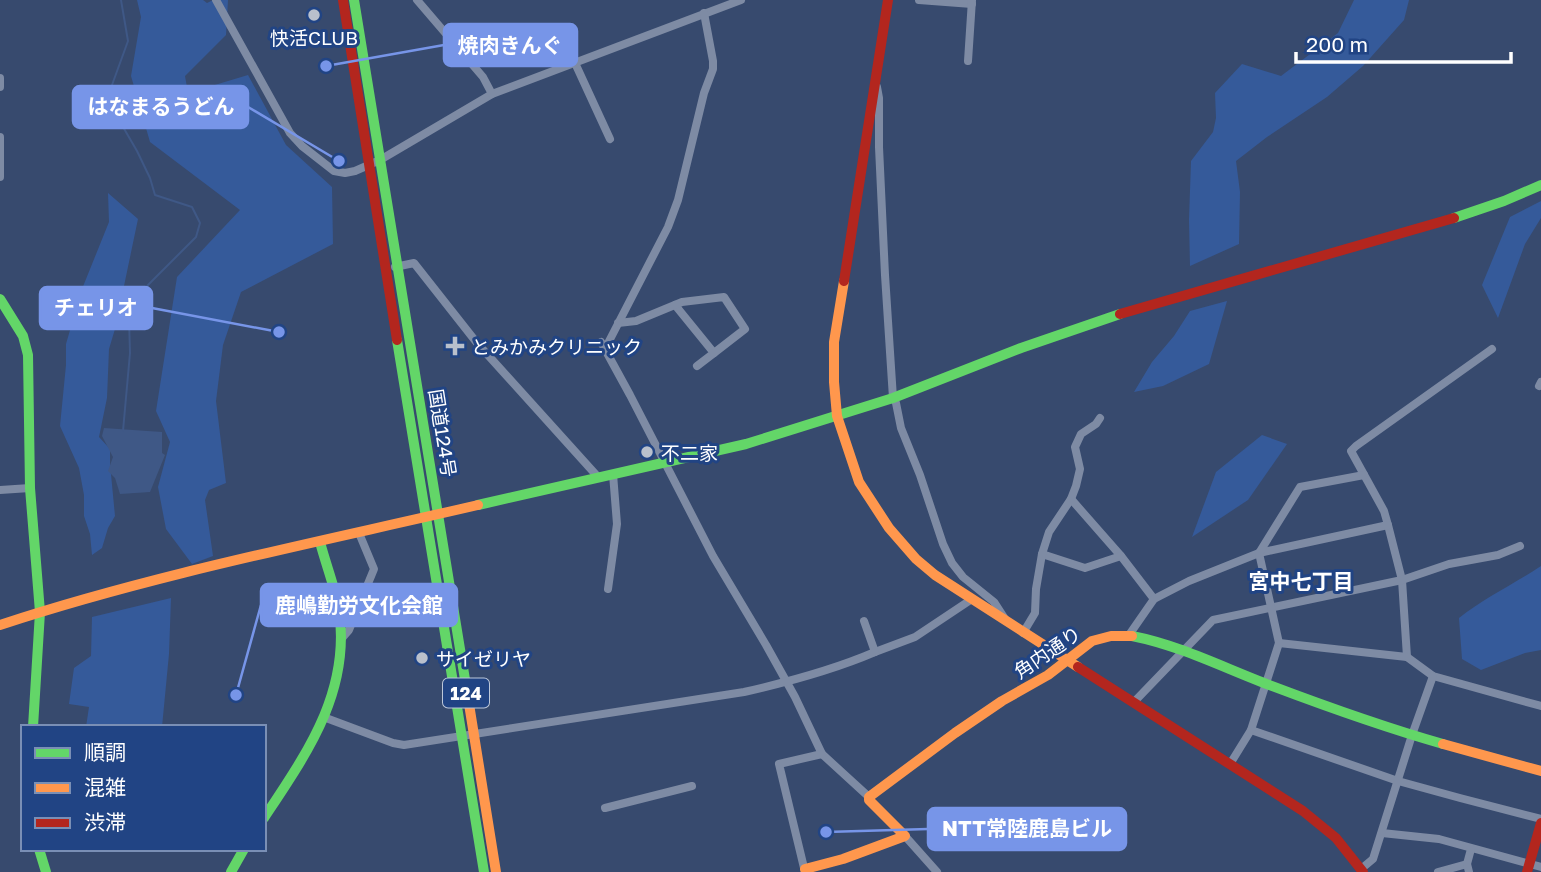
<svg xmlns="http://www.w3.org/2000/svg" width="1541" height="872" viewBox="0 0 1541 872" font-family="'Golos Text','Noto Sans JP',sans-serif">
	<rect width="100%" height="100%" fill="#374a6e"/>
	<!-- green -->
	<g fill="#355a9a">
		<path d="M137,0H203L207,3L213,0H228L226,35L185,76L188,93L248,75L286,145L332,187L333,244L241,292L223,345L216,401L226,483L209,490L205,500L213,556L192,564L166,529L158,487L170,442L156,411L177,277L240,210L150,142L131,76L141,17Z"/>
		<path d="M1354,0H1409L1404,20L1363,66L1327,97L1267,137L1236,161L1240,192L1239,244L1190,266L1189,220L1191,161L1213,132L1216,118L1215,93L1242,64L1281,76L1338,33Z"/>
		<path d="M108,193L138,219L115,329L109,349L107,398L99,437L110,449V464L115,516L108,528L102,548L92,555L90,534L84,516V495L79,468L60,426L66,365V344L82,289L109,222Z"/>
		<path d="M1541,201V218L1525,244L1498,318L1482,285L1510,217Z"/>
		<path d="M1227,301L1209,364L1163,386L1134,392L1152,362L1174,336L1190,311Z"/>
		<path d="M1262,435L1287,444L1248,500L1192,537L1216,472Z"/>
		<path d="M1541,566V650L1525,653L1481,670L1462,659L1459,618C1484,598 1514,584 1541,566Z"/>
		<path d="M171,598L169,654L162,727H86L89,707L69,704L74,668L91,656L92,617Z"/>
	</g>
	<!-- water -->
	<path fill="#3f5886" d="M104,428L162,432V453L165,455L150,492L120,494L115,478L108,471L113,457L102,436Z"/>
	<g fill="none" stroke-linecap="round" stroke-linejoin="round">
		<!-- stream -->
		<path stroke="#3f5886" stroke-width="2" d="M121,0L128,41L112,85V108L137,151L150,178L155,195L192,207L200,223L196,237L141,292L129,319L130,353L123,431"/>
		<!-- street -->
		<g stroke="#7e8ba4" stroke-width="8">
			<path d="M216,0L290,133L302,146L334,171L345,173L355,171L380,160L492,94L741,0"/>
			<path d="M417,0L483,77L492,94"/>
			<path d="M919,0L972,4"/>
			<path d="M968,61L972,0"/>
			<path d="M575,63L610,139"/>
			<path d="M0,78V87"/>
			<path d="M877,87L879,98V147L885,275L893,398L896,403L901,428L920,475L943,544L952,563L963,577L994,602L1005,619"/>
			<path d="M0,137V177"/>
			<path d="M395,267L414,263L477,343L598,477"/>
			<path d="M675,305L714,353L697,366"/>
			<path d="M618,323L636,321L682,302L724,297L745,329L714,353"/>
			<path d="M601,342L630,395L713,556L766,645L795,697L822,754L869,797"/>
			<path d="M605,349L668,227L678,200L704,93L713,69V61L704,13"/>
			<path d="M1492,349L1356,446L1351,451L1384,511L1388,525L1402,580L1407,657L1433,676L1541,706"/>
			<path d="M1539,386L1541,382"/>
			<path d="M0,490L30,488"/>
			<path d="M1071,499L1121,556L1154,599"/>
			<path d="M1042,554L1085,568L1121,556"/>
			<path d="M608,589L617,524L613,474"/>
			<path d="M1023,633L1035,613L1036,589L1042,554L1049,532L1071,499L1076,486L1080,469L1075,447L1081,434L1096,424L1100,418"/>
			<path d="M1129,635L1154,599L1189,581L1259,553L1388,525"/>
			<path d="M342,638L349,630L374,569L359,533"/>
			<path d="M1279,643L1407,657"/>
			<path d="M875,652L915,637L972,599"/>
			<path d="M1134,702L1213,620L1402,580L1449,564L1498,555L1520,546"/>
			<path d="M326,718L393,743L404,745L744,692C788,682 833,670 875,652L864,621"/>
			<path d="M1251,730L1398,781L1460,798L1541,819"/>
			<path d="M1230,764L1251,730L1279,643L1259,553L1300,487L1364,475"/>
			<path d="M605,808L692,786"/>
			<path d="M1382,833L1439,839L1541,867"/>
			<path d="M905,836L937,872"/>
			<path d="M1361,869L1373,859L1412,735L1433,676"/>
			<path d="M805,872L779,764L822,754"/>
			<path d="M1438,872L1467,864"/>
			<path d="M1469,872L1467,864L1471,849"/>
		</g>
		<!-- fast -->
		<g stroke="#63d668" stroke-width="10">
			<path d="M354,0L469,704"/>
			<path d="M1454,218L1504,201L1541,185"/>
			<path d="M0,299L23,336L28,355L30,488L40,612L33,727"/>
			<path d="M397,340L484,872"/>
			<path d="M478,505L746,444L893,398L1021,348L1120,314"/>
			<path d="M1132,636C1178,645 1220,666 1264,683C1322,705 1383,727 1443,744"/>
			<path d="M264,818C307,753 351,692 339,610C335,587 326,565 320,542"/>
			<path d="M39,849L46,872"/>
			<path d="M231,872L244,849"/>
		</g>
		<!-- slow -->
		<g stroke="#ff974d" stroke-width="10">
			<path d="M844,281L834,342V382L837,416L859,482L889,528L916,559L935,575L1078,667"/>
			<path d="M0,625C155,574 319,542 478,505"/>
			<path d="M469,704L496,872"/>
			<path d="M1443,744L1541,771"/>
			<path d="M805,869L843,859L905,836L869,800V797L955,733L1002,701L1048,675L1092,641L1111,636H1132"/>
		</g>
		<!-- jam -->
		<g stroke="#b3261e" stroke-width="10">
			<path d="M343,0L397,340"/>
			<path d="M844,281L888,0"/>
			<path d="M1120,314L1454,218"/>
			<path d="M1078,667L1303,811L1336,838L1363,872"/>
			<path d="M1527,872L1541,823"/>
		</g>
	</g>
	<!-- markers -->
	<g fill="#b9c0cc" stroke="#214484" stroke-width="2.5">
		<circle cx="314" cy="15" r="7"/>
		<path d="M451.5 335.5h7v7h7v7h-7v7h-7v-7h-7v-7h7z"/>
		<circle cx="647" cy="452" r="7"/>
		<circle cx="422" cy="658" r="7"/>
	</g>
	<g text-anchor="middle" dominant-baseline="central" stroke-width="6" stroke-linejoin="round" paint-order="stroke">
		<!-- shield labels -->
		<rect fill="#214484" stroke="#bcc7da" stroke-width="2" x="443" y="678.5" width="46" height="29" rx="5"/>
		<g font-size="18" font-weight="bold" fill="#fff">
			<text x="466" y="693">124</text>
		</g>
		<!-- poi labels -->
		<g font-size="19" fill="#fff" stroke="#214484" text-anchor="start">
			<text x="314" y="37" text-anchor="middle">快活CLUB</text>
			<text x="471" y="346">とみかみクリニック</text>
			<text x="661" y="452">不二家</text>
			<text x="436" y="658">サイゼリヤ</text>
		</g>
		<!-- street labels -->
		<g font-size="19" fill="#fff" stroke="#214484">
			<text transform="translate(443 433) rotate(81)">国道124号</text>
			<text transform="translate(1047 652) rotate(-34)">角内通り</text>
		</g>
		<!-- neighbourhood labels -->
		<g font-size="21" font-weight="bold" fill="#fff" stroke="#214484">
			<text x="1301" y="581">宮中七丁目</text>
		</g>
	</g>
	<!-- callouts -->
	<path fill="none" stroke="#7795e8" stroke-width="2.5" d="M326 66L444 45M339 161L248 107M279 332L152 308M236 695L261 605M826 832L928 829"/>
	<g fill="#7795e8" stroke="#214484" stroke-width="2.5">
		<circle cx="326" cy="66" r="7"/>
		<circle cx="339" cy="161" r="7"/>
		<circle cx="279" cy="332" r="7"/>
		<circle cx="236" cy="695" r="7"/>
		<circle cx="826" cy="832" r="7"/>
	</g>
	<g fill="#7795e8" stroke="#7795e8" stroke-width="2.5">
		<rect x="444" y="24" width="133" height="42" rx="7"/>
		<rect x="73" y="86" width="175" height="42" rx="7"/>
		<rect x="40" y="287" width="112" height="42" rx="7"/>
		<rect x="261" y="584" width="196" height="42" rx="7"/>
		<rect x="928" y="808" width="198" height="42" rx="7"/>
	</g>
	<g font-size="21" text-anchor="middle" font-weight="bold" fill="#fff">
		<text x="510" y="53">焼肉きんぐ</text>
		<text x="161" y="114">はなまるうどん</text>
		<text x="96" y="315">チェリオ</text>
		<text x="359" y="613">鹿嶋勤労文化会館</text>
		<text x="1027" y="836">NTT常陸鹿島ビル</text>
	</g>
	<!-- legend -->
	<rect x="21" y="725" width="245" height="126" fill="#214484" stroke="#7a8fb5" stroke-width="2"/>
	<rect x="35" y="748" width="35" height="10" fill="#63d668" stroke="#7a8fb5" stroke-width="2"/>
	<text x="84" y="760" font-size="21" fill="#ffffff">順調</text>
	<rect x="35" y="783" width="35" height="10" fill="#ff974d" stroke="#7a8fb5" stroke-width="2"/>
	<text x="84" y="795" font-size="21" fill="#ffffff">混雑</text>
	<rect x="35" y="818" width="35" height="10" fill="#b3261e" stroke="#7a8fb5" stroke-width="2"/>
	<text x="84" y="830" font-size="21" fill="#ffffff">渋滞</text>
	<!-- scale -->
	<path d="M1296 52v10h215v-10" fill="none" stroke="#ffffff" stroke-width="3.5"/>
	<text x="1306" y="52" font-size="21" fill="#ffffff" stroke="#214484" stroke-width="5" paint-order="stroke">200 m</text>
</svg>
